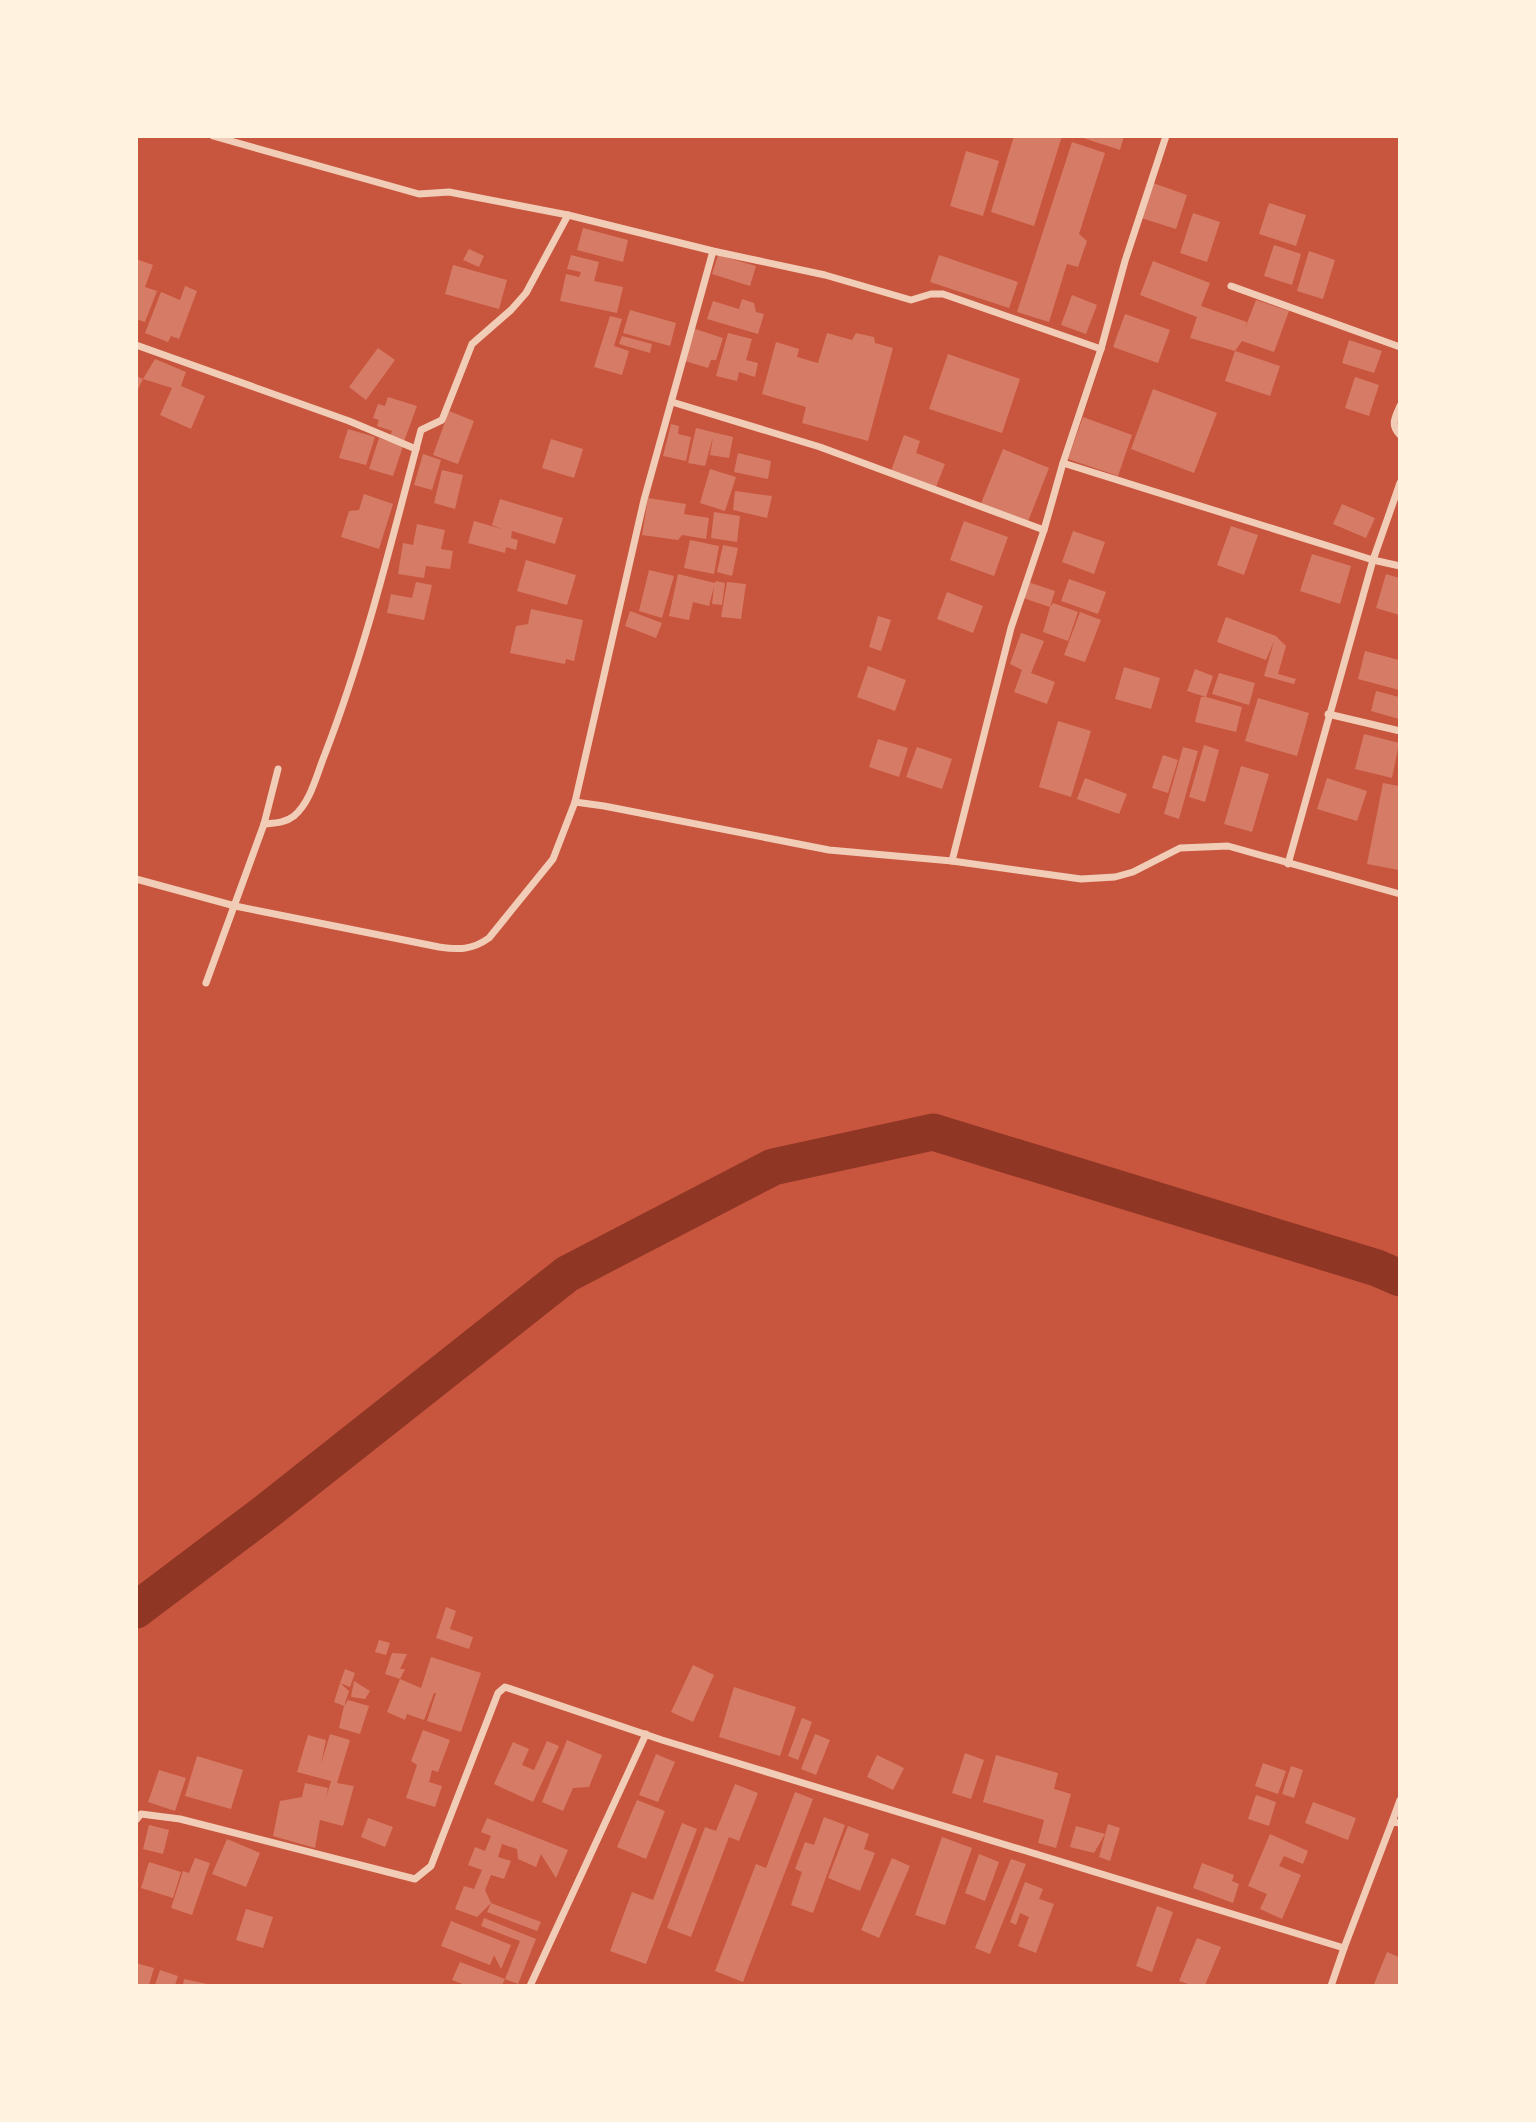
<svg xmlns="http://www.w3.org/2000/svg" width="1536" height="2122" viewBox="0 0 1536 2122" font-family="Commissioner,sans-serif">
	<rect width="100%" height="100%" fill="#c8553d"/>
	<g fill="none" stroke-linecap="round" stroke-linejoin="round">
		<!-- river -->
		<path stroke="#8f3625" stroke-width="37" d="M136,1610L266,1512L567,1274L773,1167L933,1132L1377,1268L1400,1278"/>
	</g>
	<!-- building -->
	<g fill="#d67c66">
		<path d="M1014,136H1062L1034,226L991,212Z"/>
		<path d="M1077,136H1124L1120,150Z"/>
		<path d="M1072,142L1105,153L1079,234L1087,241L1078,267L1067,264L1049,322L1017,312Z"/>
		<path d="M966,151L999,161L983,216L950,206Z"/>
		<path d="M1153,183L1187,195L1176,229L1141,218Z"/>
		<path d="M1269,203L1306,215L1296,246L1259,234Z"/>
		<path d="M1193,213L1220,222L1207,262L1180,253Z"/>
		<path d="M583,228L628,240L623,262L577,250Z"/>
		<path d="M1274,245L1301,254L1292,285L1264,276Z"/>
		<path d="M469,249L484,256L479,267L463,260Z"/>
		<path d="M1309,251L1335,260L1323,299L1297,291Z"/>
		<path d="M571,255L599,262L594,281L623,287L617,313L560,301L566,274L579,277L581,272L567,269Z"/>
		<path d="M718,255L756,266L750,286L712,274Z"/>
		<path d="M939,255L1018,282L1009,308L930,282Z"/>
		<path d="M136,259L153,265L145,287L157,291L145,322L136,319Z"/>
		<path d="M1153,261L1210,283L1201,306L1247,322L1244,331L1256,300L1289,311L1274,352L1242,341L1235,351L1280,366L1270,396L1225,381L1235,351L1190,338L1197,317L1140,295Z"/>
		<path d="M453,265L507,280L499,309L445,294Z"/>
		<path d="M185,286L197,291L179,339L171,336L168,342L145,333L161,292L180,300Z"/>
		<path d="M1072,295L1097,305L1086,334L1061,325Z"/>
		<path d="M742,299L754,303L756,312L764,314L758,334L707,319L713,301L739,309Z"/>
		<path d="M630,310L676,323L670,346L623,333Z"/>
		<path d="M1125,314L1170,330L1158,363L1113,347Z"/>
		<path d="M610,316L622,319L614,346L629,351L622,375L594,367Z"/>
		<path d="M695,329L723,338L716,360H711L708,368L685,361Z"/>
		<path d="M728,333L752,339L746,360L758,363L755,377L739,372L737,381L716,376Z"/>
		<path d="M827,333L852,340L856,333L874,337L875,343L893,348L868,441L802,423L806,407L762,394L776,342L799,349L797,357L818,363Z"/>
		<path d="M622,336L652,344L650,353L619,344Z"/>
		<path d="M1349,340L1382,351L1374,373L1342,363Z"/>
		<path d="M378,348L395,360L366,400L349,387Z"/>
		<path d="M948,354L1020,379L1002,433L929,409Z"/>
		<path d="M155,359L186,372L181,386L205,396L191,429L160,415L172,388L143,379Z"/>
		<path d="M136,376L143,379L136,393Z"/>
		<path d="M1355,377L1379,385L1369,416L1345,408Z"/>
		<path d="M1153,389L1217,413L1194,473L1131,449Z"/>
		<path d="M388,397L417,406L403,444L389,439L392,431L377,426L379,420L373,418L378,404L385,406Z"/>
		<path d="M449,411L474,421L458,464L433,455Z"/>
		<path d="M1083,417L1132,435L1118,476L1068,459Z"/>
		<path d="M671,424L679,426L678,434L691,437L686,461L663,456Z"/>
		<path d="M696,428L733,437L729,458L710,455L713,437L705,466L688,463Z"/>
		<path d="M348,429L375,437L366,465L339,458Z"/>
		<path d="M904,435L920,441L916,453L945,464L936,487L891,471Z"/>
		<path d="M379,438L403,446L393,476L369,469Z"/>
		<path d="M551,439L583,449L574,478L542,468Z"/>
		<path d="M1003,449L1049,468L1027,524L980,506Z"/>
		<path d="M738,453L771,461L768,479L734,472Z"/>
		<path d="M423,454L441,460L432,490L414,485Z"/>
		<path d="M710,469L736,477L725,511L700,503Z"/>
		<path d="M442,470L463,475L455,509L434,503Z"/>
		<path d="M735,491L772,496L767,518L733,510Z"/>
		<path d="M364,494L393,504L379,549L341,537L349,511L359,510Z"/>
		<path d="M648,498L686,504L684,514L709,518L706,539L682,535L678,540L642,535Z"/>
		<path d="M500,499L563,518L555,544L512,531L511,538L518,540L516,550L506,547L505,553L468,543L474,521L502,529L492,525Z"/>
		<path d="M1342,504L1375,518L1366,538L1333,524Z"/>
		<path d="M714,512L740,516L737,542L711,538Z"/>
		<path d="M964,521L1008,537L994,576L950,560Z"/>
		<path d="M417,524L445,530L441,549L453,551L450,569L426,566L424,578L398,574L403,543L413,545Z"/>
		<path d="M1231,526L1258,535L1244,575L1217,565Z"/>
		<path d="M1073,531L1105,542L1094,574L1062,562Z"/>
		<path d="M690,540L719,546L714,574L684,568Z"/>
		<path d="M723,545L738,548L732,576L717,572Z"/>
		<path d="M1312,554L1351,566L1340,604L1300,591Z"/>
		<path d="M526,560L576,575L567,605L517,591Z"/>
		<path d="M649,570L674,576L662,618L639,611Z"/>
		<path d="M678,574L715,583L716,581L725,583L722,605L712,604L714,586L709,606L693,602L689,620L669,616Z"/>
		<path d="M1386,574L1399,578V615L1376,608Z"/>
		<path d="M1069,579L1106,592L1098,614L1061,601Z"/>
		<path d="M416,582L432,585L424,620L387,613L391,594L412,598Z"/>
		<path d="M727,582L746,584L741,619L721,617Z"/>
		<path d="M1028,582L1055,591L1050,607L1023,598Z"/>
		<path d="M947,592L983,606L973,633L937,619Z"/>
		<path d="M1053,603L1078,612L1068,641L1043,632L1050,607Z"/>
		<path d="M531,609L583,620L574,661L566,659L565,664L510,653L516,626L528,624Z"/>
		<path d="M630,611L662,623L656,638L625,626Z"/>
		<path d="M1080,612L1101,620L1085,662L1064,655Z"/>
		<path d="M878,616L891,620L881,651L869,647Z"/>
		<path d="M1226,617L1276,636L1286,646L1278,674L1296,679L1294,684L1264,676L1274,641L1266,660L1217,642Z"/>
		<path d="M1021,633L1044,641L1031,673L1055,682L1047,704L1014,692L1022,670L1010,664Z"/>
		<path d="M1365,651L1399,660V690L1358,679Z"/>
		<path d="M868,666L906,680L895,711L857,697Z"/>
		<path d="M1124,667L1160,678L1151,709L1115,699Z"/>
		<path d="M1195,669L1213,676L1206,697L1242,707L1236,732L1195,722L1201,697H1206L1187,691Z"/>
		<path d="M1219,673L1255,683L1249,705L1212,694Z"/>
		<path d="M1376,691L1399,697V719L1371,711Z"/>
		<path d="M1258,698L1309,713L1297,756L1245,741Z"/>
		<path d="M1058,721L1091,731L1071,797L1039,787Z"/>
		<path d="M1364,734L1399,743L1392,778L1355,769Z"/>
		<path d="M878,739L908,748L899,777L869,767Z"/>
		<path d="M1204,745L1219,750L1205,802L1189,797Z"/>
		<path d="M917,747L952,759L942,789L906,777Z"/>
		<path d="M1183,747L1198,751L1179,819L1164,814Z"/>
		<path d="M1163,755L1178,760L1168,793L1152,788Z"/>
		<path d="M1241,766L1269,774L1252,832L1224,824Z"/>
		<path d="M1085,778L1127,794L1119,814L1077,799Z"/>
		<path d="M1327,778L1367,791L1357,821L1317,809Z"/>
		<path d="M1383,783L1399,786V870L1367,864Z"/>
		<path d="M446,1607L456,1611L450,1629L473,1637L469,1649L436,1638Z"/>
		<path d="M379,1640L390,1643L386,1655L375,1652Z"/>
		<path d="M392,1653L407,1654L400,1669H405L400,1679L385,1674Z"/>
		<path d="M431,1657L481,1673L461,1732L427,1721L436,1693H434L424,1720L407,1714L405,1720L387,1712L400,1679L421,1688Z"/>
		<path d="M693,1665L714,1675L693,1722L671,1712Z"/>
		<path d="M345,1669L355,1673L350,1687L340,1683L349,1691L344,1706L348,1700L369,1706L360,1734L339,1728L344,1706L334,1702L340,1683Z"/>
		<path d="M354,1681L370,1691L365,1699L351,1697Z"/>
		<path d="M734,1687L796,1707L780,1756L719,1737Z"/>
		<path d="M802,1718L812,1722L798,1760L788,1756Z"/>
		<path d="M423,1730L450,1740L438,1772L432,1770L429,1782L442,1786L435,1807L406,1798L417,1765L411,1761Z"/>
		<path d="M330,1734L350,1740L337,1783L354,1786L343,1826L320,1820L315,1848L273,1836L280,1801L302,1797L305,1783L328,1788L326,1798L331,1781L297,1772L308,1735L326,1740L321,1764Z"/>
		<path d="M815,1734L830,1740L816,1775L801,1769Z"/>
		<path d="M567,1740L602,1755L589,1787L573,1788L563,1811L542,1802Z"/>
		<path d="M547,1741L559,1746L533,1802L494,1784L513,1742L529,1749L522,1765L534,1770Z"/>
		<path d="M965,1753L984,1760L971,1799L952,1793Z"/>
		<path d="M656,1754L675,1762L658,1802L639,1795Z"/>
		<path d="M877,1755L904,1768L893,1790L867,1777Z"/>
		<path d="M996,1755L1058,1773L1054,1789L1071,1794L1056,1848L1038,1843L1044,1820L983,1802Z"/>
		<path d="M197,1756L243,1770L231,1809L185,1796Z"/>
		<path d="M1263,1763L1286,1771L1278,1794L1255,1786Z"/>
		<path d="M1291,1766L1303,1770L1294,1798L1282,1794Z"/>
		<path d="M159,1770L186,1778L175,1811L148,1802Z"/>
		<path d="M735,1784L758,1793L739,1841L729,1837L691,1937L667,1928L705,1827L716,1831Z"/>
		<path d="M795,1792L813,1799L743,1982L715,1971L756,1864L766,1868Z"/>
		<path d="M1256,1795L1276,1802L1269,1826L1248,1819Z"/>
		<path d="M637,1800L665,1811L646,1859L617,1847Z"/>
		<path d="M1313,1802L1356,1818L1348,1840L1305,1823Z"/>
		<path d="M824,1817L845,1825L813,1913L791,1905L802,1872L795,1869L805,1842L814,1845Z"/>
		<path d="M368,1818L393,1827L385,1847L361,1837Z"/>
		<path d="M487,1818L568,1850L556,1878L541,1854L536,1867L518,1859L517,1849L502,1844L498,1857L511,1861L504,1879L491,1875L485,1890L491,1903L541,1922L537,1931L487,1912L491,1903L477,1917L455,1909L464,1886L474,1889L482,1870L468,1865L475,1847L485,1851L491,1836L481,1832Z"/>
		<path d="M682,1823L697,1829L646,1964L610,1951L632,1892L653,1900Z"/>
		<path d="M1108,1824L1120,1828L1110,1861L1099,1857Z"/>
		<path d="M149,1825L169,1830L163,1854L143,1849Z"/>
		<path d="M848,1826L869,1834L864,1849L875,1853L860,1891L828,1878Z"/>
		<path d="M1076,1826L1105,1834L1094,1853L1070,1847Z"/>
		<path d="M1270,1834L1308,1851L1303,1864L1284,1856L1279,1866L1301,1875L1282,1919L1260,1909L1267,1894L1248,1886Z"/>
		<path d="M942,1837L972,1848L945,1925L915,1915Z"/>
		<path d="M227,1839L260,1853L246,1887L212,1874Z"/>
		<path d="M979,1854L999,1862L985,1901L965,1893Z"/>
		<path d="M195,1858L210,1863L192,1915L171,1908L183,1871L189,1873Z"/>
		<path d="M892,1858L910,1866L879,1938L861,1930Z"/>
		<path d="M1011,1859L1026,1864L990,1954L975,1948Z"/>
		<path d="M149,1862L181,1872L173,1898L141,1888Z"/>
		<path d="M1202,1863L1234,1875L1232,1881L1239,1884L1233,1903L1193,1888Z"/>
		<path d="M1025,1882L1043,1889L1039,1899L1054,1904L1036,1953L1018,1946L1029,1917L1020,1913L1016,1925L1010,1922Z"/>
		<path d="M1157,1906L1173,1912L1152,1972L1136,1966Z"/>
		<path d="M246,1909L273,1917L263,1948L236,1940Z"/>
		<path d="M484,1918L536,1939L518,1984L505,1979L502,1985H465L452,1980L460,1962L505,1979L520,1941L481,1926Z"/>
		<path d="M451,1921L511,1945L501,1969L494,1955L490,1965L441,1946Z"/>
		<path d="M1197,1938L1221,1947L1205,1985H1191L1179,1981Z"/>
		<path d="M1387,1952L1399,1957V1985L1374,1984Z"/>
		<path d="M136,1963L154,1968L149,1985H136Z"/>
		<path d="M160,1970L178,1976L175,1985H155Z"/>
		<path d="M184,1979L207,1984V1985H183Z"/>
	</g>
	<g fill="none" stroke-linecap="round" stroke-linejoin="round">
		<!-- minor -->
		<g stroke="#f1ccb7" stroke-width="7">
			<path d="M213,136L419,194L449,192L568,215L713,251L825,275L911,300L931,294H943L1101,349"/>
			<path d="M1231,286L1400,347"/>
			<path d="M136,345L349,421L416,449"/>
			<path d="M672,402L820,447L1044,530"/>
			<path d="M1400,406C1395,417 1390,425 1400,435"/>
			<path d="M1063,463L1373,560L1400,566"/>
			<path d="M1328,714L1400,731"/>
			<path d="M575,802L644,500L713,251"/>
			<path d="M264,824C275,823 285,823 294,816C311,802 317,773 325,754C366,648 392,539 421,430L442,420L472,344L511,310L526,293L568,215"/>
			<path d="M952,861L1011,628L1044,530L1063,463L1101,349L1125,261L1166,136"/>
			<path d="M1288,864L1373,560L1400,483"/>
			<path d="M136,879L235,906L439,947C459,950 472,950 489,938L553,859L575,802L604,806L829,850L952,861L1081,879L1115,877L1133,872L1180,848L1228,846L1400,894"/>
			<path d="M206,983L264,824L278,769"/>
			<path d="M136,1820L141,1814L180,1819L415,1879L431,1866L498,1693L505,1687L662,1740L1344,1948L1331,1986"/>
			<path d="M1392,1822L1400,1800"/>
			<path d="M1344,1948L1392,1822L1400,1823"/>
			<path d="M530,1986L646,1734"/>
		</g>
	</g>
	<!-- border -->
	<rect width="1536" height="2122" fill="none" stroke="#fff3e0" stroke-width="276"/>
</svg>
